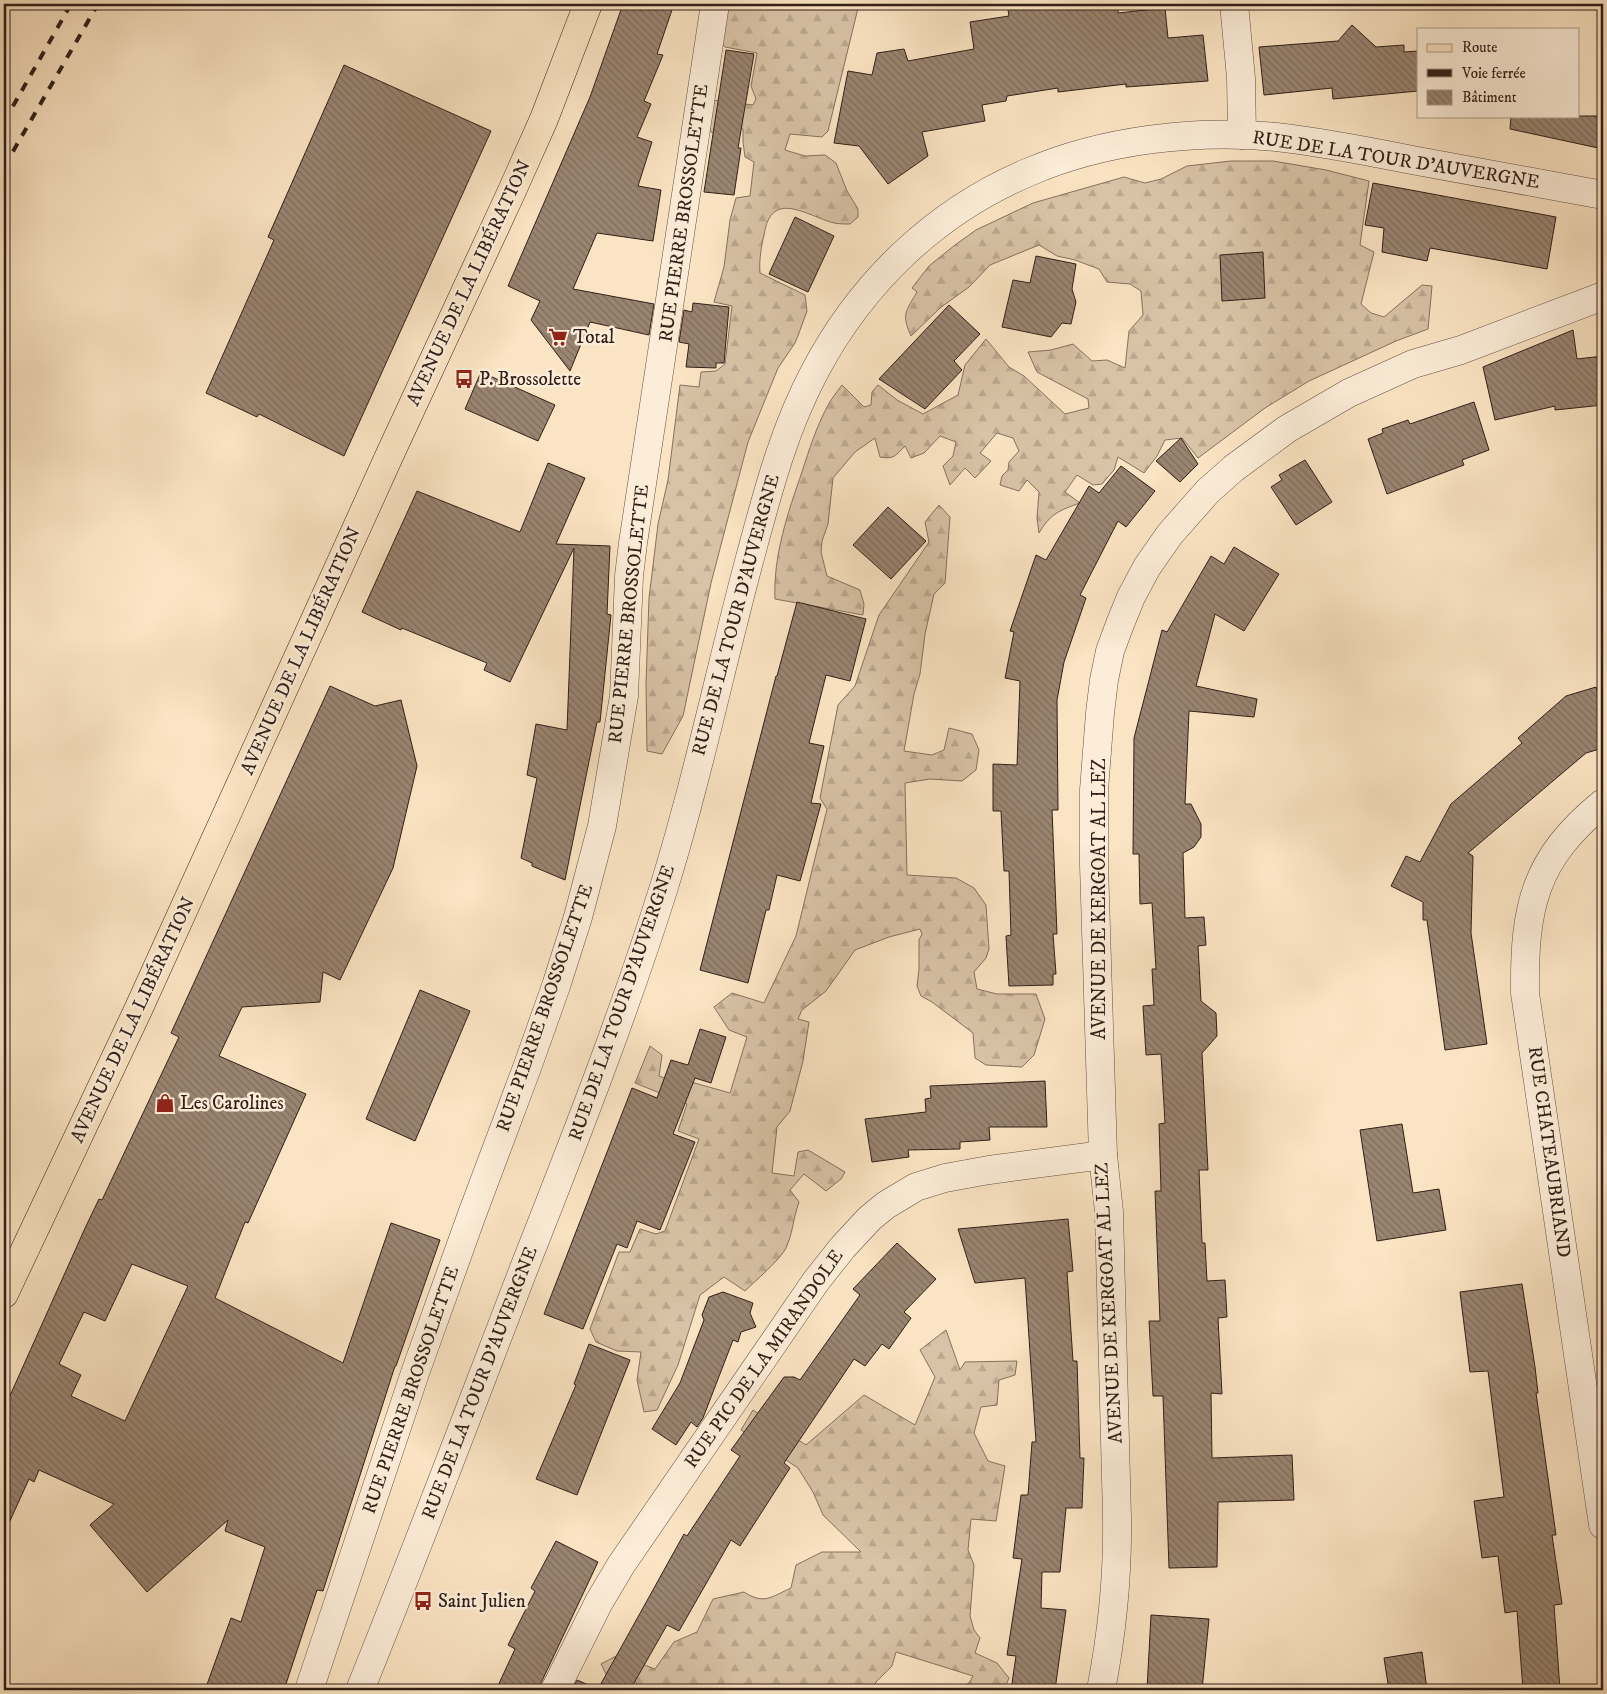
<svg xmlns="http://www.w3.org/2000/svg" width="1607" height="1694" viewBox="0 0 1607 1694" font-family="'IM FELL DW Pica',serif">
	<defs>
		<pattern id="forest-firs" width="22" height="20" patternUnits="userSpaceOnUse" patternTransform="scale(1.25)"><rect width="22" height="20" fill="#d8c3a6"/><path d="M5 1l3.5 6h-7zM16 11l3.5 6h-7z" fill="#baa78e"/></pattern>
		<pattern id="building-back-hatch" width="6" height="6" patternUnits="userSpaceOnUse" patternTransform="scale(1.25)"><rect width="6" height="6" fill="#9a8571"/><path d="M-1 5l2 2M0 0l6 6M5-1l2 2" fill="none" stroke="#7e6c5c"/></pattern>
	</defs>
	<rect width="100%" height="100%" fill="#fbe4c3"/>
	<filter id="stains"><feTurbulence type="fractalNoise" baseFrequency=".004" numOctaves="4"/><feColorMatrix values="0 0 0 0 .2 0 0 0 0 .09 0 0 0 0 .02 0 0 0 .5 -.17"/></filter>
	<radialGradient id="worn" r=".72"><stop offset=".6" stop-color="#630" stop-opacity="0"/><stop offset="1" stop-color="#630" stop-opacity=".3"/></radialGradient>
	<!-- forest -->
	<g fill="url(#forest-firs)" stroke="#84715f">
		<path d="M723,4H859L828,131L822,137L790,134L785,150L805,156L825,155L836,163L847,191L858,209V217L850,224C845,224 839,224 834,223C807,216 771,188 764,235C761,248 759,260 760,273L805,295L807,311L799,333L795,343L778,368L748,442L711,583L683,716L662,754L647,751L646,684L649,598L658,524L668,480L680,385L699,387L701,372L716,371L725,364L732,306L714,302L724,267L730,220L736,198L750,196L754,162L745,157L743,142V129L720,126L712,133L708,126L713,100L753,105L756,99L751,86L757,53L725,47L719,40Z"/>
		<path d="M1231,161H1273L1326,170L1369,181L1360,245L1374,252L1361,304L1371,313L1384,317L1422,285L1432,286L1428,329L1396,341L1309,381L1265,408L1198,458L1182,438L1165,440L1157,456L1144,473L1118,457L1114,470L1102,484L1093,485L1077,475L1065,492L1080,503C1060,510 1050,514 1039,533L1037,518L1039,492L1027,480L1019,491L1000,485L1002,476L1008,470L1009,462L1019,451L1013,438L997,433L980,453L991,461L975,478L965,468L950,485L943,466L953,456L956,442L940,436L924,453L911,458L905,446C896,455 894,460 880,457L875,438L855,452L833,478L828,524L822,541L821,552L827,576L860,590L864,604L863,615L775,599C773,556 788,512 802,472C809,450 816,428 827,407C831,399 837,392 842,385L864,407L871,405L872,392L878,385L897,400L923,414L958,395L965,365L986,339L1009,367L1024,376L1065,414L1089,408L1088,399L1037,372L1028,352L1051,350L1073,344L1092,361L1107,360L1125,368L1129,331L1143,315L1141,291L1130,284L1107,282L1099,269L1075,260L1057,256L1039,245L990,265L969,287L940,308L911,336C901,314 906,311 917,292L912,288L929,266L955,245L976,230L1033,203L1124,177L1145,183L1161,179L1187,166Z"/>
		<path d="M939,505L950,517L945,583L934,594L925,634L920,674L914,694L904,751L932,755L944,750L949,728L972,734L979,750L976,770L962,781L930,779L905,783L907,875L956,878L974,888L986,905L989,949L986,958L974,972L977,989L997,994H1036L1045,1019L1034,1055L1022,1067L986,1065L975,1058L973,1033L932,1002L921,996L917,986L919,969V940L922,934L920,929L889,937L855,950L826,991L802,1010L798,1019L809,1022L803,1061L790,1111L777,1127L772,1173L794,1176L798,1152L808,1150L845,1172L841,1179L826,1191L804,1174L790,1190L799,1202C793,1218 793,1233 786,1248C780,1260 755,1281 745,1291L724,1277L700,1295L678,1365L657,1410L644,1412L637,1380L641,1352L617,1351L596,1342L590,1329L619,1252H630L640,1229L656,1234L665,1231L699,1139L678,1131L687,1104L635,1083L650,1046L662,1055L659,1076L680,1084L691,1082L730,1093L747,1037L729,1030L714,1007L732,993L764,1003L796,936L827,809L820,798L838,705L855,686L879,615L929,542L925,522Z"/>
		<path d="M946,1330L960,1370L965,1362L1017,1361L1015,1375L999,1380L997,1405L981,1407L974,1433L988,1461L1005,1466L996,1521L971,1519L968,1550L974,1565L970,1616L974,1630L980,1638L975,1653L997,1663L1009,1678L1004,1690H987L981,1688L979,1690H957L969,1683L973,1676L896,1652L892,1666L876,1682L873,1690H640L635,1681L626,1682L606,1674L601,1664L618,1655L655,1669L674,1642L697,1632L713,1599L744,1592C764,1605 771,1597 791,1588L796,1565L822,1552H861L823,1515L813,1492L798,1468L741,1430L753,1410L806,1445L864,1395L915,1425L935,1377L920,1350Z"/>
	</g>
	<!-- building -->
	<g fill="url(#building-back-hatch)" stroke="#301f18" fill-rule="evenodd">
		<path d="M623,4H674L657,54L663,55L644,101L651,104L637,137L652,142L638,186L661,190L653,241L597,233L573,289L654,304L649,335L590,322L570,371L531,320L540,301L508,286L590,97Z"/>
		<path d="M1007,4H1118V13L1165,8L1168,38L1203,35L1208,81L1126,87V84L1058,92V88L1007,96L1006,101L982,105L985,121L922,132L928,156L888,184L859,146L834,143L848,71L872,75L877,53L904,49L908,61L974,49L970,22L1009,16Z"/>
		<path d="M1352,25L1376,47L1404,45V52L1418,51V91L1333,99L1332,88L1264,95L1259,47L1338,41Z"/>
		<path d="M726,50L754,54L738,148H741L734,195L704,192Z"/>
		<path d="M344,65L491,131L344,456L259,414L257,417L206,393L274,240L268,237Z"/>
		<path d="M1511,116H1603V149L1510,129Z"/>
		<path d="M1373,183L1556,217L1547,269L1430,248L1427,261L1382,252L1384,228L1365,225Z"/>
		<path d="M795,217L834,236L808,292L769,274Z"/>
		<path d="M1263,252L1265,298L1222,301L1220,255Z"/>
		<path d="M1036,256L1076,264L1072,289L1076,302L1071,324L1062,323L1051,337L1002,327L1013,280L1030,283Z"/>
		<path d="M693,303L729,307L724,363H716V368L686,367L689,344L679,342L684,310L692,312Z"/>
		<path d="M949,305L980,334L954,361L962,370L925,409L879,379Z"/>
		<path d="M1573,330L1577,359L1603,356V405L1555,410V406L1495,420L1483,367Z"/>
		<path d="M481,372L555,405L538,441L465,409Z"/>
		<path d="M1474,402L1489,450L1462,460L1464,465L1387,494L1368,439L1383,433L1382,429L1408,420L1410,424Z"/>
		<path d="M1181,438L1198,464L1180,482L1156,461Z"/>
		<path d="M1305,460L1332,502L1296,525L1271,487L1282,480L1279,475Z"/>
		<path d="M548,463L585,478L556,544L610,546L607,614L611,615L600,722H597L565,880L532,866V863L521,858L537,778L527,775L536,724L567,730L574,548L510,682L484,670L487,663L402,628L401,630L362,612L417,491L520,532Z"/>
		<path d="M1121,466L1155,491L1126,527L1118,521L1080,595L1086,598L1064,662L1057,700L1058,810H1052L1057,934H1053L1056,974H1053V985L1009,986L1006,936L1011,935L1009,871H1004L1001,811H993V764L1017,765L1020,681L1005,678L1014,632L1010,631L1036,555L1046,560L1089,486L1099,493Z"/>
		<path d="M888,507L926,541L891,579L853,545Z"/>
		<path d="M1234,547L1279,574L1244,631L1215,614L1196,686L1257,699L1254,717L1189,711L1185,804H1191L1201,824V837L1194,847L1183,853L1185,918L1204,917L1206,945L1198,946L1201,1001L1216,1013L1217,1036L1202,1053L1208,1170H1199L1202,1243H1205L1207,1281L1225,1280L1227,1317L1218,1318L1222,1394L1211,1393L1212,1458L1292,1455L1294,1500L1218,1502L1217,1567L1169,1568L1163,1396H1153L1149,1321H1160L1155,1191H1161L1159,1124L1165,1123L1161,1054L1146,1055L1143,1006L1154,1005L1152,969H1156L1152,903L1140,904L1139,854H1133L1134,738L1162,630L1167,632L1211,556L1224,564Z"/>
		<path d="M797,602L866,619L850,681L826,675L809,743L824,746L811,803L821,804L800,881L777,875L769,910H766L748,983L700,970L776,676H777Z"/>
		<path d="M330,686L375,706L401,700L417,766L393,868L340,980L323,972L320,1002L242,1007L219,1056L306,1094L248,1223L245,1222L215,1298L343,1363L391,1223L440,1240L396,1366H395L323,1591L317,1590L284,1690H205L231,1618L241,1622L265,1547L225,1531L228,1520L147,1592L90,1525L114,1504L39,1470L34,1482L29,1479L4,1534V1409L86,1226L99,1199L102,1200L179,1037L171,1033ZM132,1264L188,1286L125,1421L71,1396L81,1375L59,1364L84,1312L105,1321Z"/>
		<path d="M1596,687L1603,705V748L1586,753L1468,853L1473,856L1471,933L1487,1044L1445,1050L1427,920H1423V902L1391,886L1406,856L1420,862L1451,804L1522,743L1518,738L1566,696Z"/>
		<path d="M420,990L470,1011L415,1141L366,1119Z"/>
		<path d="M700,1029L726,1037L711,1083L695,1078L673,1134L695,1142L660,1230L637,1221L627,1248L617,1244L583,1329L544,1314L632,1088L657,1098L671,1060L688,1065Z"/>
		<path d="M1045,1081L1047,1127H989L990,1140L960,1142V1149L908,1150L909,1157L872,1162L865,1119L926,1112L925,1099L931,1098L930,1086Z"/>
		<path d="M1402,1124L1413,1193L1439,1189L1446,1230L1377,1241L1360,1130Z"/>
		<path d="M1068,1219L1073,1271L1067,1272L1073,1361H1077L1080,1458H1084L1082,1508H1066L1060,1572H1042L1041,1608L1066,1610L1055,1690H1011L1016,1656L1007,1655L1022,1559L1013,1558L1021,1495H1028L1032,1442H1036L1025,1278L975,1283L958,1229Z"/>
		<path d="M897,1243L936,1279L904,1312L911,1318L889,1349L882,1344L865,1366L854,1359L784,1463L790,1468L740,1546L731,1540L679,1631L667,1625L630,1690H572L577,1680L598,1689L684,1534L687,1536L740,1456L731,1450L784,1377H794L800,1380L860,1295L853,1289Z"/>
		<path d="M1522,1284L1535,1367L1538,1393H1536L1556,1535H1552L1562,1604L1554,1605L1560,1690H1523L1517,1611L1505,1613L1498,1556L1482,1558L1474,1501L1504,1497L1488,1371L1470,1372L1460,1292Z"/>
		<path d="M723,1292L753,1303L750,1313L756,1327L741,1332L738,1342L733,1340L703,1418L697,1427L691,1422L676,1445L652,1429L680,1383L704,1320L702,1315L709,1297Z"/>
		<path d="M589,1344L630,1360L577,1495L536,1479L576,1385L574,1384Z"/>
		<path d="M556,1541L598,1562L541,1683L539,1690H496L515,1649L508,1645L535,1591L531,1588Z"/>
		<path d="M1151,1615L1209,1619L1202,1690H1147Z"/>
		<path d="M1422,1652L1427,1690H1389L1384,1658Z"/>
	</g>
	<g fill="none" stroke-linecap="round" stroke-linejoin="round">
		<!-- minor casing -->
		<g stroke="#635043" stroke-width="29">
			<g id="minor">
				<path d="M1234,4L1241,78L1242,135"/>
				<path d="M1603,803C1534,859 1524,907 1525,993L1603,1525"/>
				<path d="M309,1690L415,1373L471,1217L528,1065L556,986L578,917L602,826L624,696L629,576L633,543L715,4"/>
				<path d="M360,1690C417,1549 471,1406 526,1263C575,1139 624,1014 664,887C698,777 721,665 751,554C768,491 784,429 815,371C862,282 936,211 1029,172C1103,140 1196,129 1276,137C1321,142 1367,151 1412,160C1475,171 1539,183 1603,195"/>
				<path d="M555,1690L599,1602L621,1565L816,1281L843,1247L870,1218L886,1205L916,1187L945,1178L989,1170L1103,1155"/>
				<path d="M1101,1690C1112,1633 1118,1576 1117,1517L1109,1212L1103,1155L1094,865V790L1100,713L1104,680L1110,651L1120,624L1131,597L1147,567L1170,534L1208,491L1234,468L1287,429L1349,393L1413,364L1461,350L1603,296"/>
			</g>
		</g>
		<!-- major casing -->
		<g stroke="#301f18" stroke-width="29">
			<path id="major" d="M4,1294L138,1010L391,452L511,193L544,119L588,4"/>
		</g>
		<!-- minor -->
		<use href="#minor" stroke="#fcedd8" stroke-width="28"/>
		<!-- major -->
		<use href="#major" stroke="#fbe4c3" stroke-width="28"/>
		<!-- rail -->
		<g stroke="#301f18" stroke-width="4" stroke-dasharray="9 9" stroke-linecap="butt">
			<path d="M4,122L71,4"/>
			<path d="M4,167L98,4"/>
		</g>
	</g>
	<!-- icons -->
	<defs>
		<g id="supermarket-bare" transform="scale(1.5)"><path d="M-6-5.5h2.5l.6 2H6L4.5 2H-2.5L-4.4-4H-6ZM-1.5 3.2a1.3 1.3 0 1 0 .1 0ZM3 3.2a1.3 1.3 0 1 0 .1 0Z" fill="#8f2418" stroke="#fcedd8" stroke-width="2.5" paint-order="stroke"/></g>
		<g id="bus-bare" transform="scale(1.5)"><path d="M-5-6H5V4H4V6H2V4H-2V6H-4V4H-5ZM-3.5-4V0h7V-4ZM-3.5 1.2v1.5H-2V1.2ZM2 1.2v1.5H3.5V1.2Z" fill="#8f2418" stroke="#fcedd8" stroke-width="2.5" paint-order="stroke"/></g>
		<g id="shop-bare" transform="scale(1.5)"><path d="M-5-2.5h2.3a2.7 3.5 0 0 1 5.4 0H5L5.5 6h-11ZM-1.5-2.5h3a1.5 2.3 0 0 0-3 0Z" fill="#8f2418" stroke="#fcedd8" stroke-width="2.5" paint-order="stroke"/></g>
	</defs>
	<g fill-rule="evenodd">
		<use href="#supermarket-bare" x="558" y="337"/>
		<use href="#bus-bare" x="464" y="379"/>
		<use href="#shop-bare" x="165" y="1103"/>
		<use href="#bus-bare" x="423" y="1601"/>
	</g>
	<g text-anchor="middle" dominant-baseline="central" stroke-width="5" stroke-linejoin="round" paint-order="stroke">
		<!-- street labels -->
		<g font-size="19" fill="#301f18" stroke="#fcedd8">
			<text transform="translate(1396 160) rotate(9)">RUE DE LA TOUR D'AUVERGNE</text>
			<text transform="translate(684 213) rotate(-82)">RUE PIERRE BROSSOLETTE</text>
			<text transform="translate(469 283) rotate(-65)">AVENUE DE LA LIBÉRATION</text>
			<text transform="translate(629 614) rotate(-84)">RUE PIERRE BROSSOLETTE</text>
			<text transform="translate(736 615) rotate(-75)">RUE DE LA TOUR D'AUVERGNE</text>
			<text transform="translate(301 651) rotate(-66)">AVENUE DE LA LIBÉRATION</text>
			<text transform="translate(1099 899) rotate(-90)">AVENUE DE KERGOAT AL LEZ</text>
			<text transform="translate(622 1003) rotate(-71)">RUE DE LA TOUR D'AUVERGNE</text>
			<text transform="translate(545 1008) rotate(-71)">RUE PIERRE BROSSOLETTE</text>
			<text transform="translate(133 1020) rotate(-65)">AVENUE DE LA LIBÉRATION</text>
			<text transform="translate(1549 1152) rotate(82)">RUE CHATEAUBRIAND</text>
			<text transform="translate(1109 1303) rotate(-93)">AVENUE DE KERGOAT AL LEZ</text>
			<text transform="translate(764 1359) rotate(-55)">RUE PIC DE LA MIRANDOLE</text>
			<text transform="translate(480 1383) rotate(-69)">RUE DE LA TOUR D'AUVERGNE</text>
			<text transform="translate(411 1390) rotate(-71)">RUE PIERRE BROSSOLETTE</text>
		</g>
		<!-- poi labels -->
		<g font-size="19" fill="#301f18" stroke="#fcedd8" text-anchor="start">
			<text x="573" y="337">Total</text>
			<text x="479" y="379">P. Brossolette</text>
			<text x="180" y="1103">Les Carolines</text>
			<text x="438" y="1601">Saint Julien</text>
		</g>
	</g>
	<!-- margin -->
	<rect width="1607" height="1694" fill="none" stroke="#fbe4c3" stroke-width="20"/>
	<rect x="5" y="5" width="1597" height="1684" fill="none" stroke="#301f18" stroke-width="2.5"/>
	<rect x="10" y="10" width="1587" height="1674" fill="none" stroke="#301f18"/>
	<!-- legend -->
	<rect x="1417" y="28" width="162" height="90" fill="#fcedd8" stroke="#aa9b8b"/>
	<rect x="1427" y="44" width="25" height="8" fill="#fbe4c3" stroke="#aa9b8b"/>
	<text x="1462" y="52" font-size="15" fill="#301f18">Route</text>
	<rect x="1427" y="69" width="25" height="8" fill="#301f18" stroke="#aa9b8b"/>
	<text x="1462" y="78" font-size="15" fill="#301f18">Voie ferrée</text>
	<rect x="1427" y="90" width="25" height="15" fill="url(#building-back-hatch)" stroke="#aa9b8b"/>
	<text x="1462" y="102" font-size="15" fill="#301f18">Bâtiment</text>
	<rect width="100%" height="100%" filter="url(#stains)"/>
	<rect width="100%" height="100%" fill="url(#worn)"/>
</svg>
